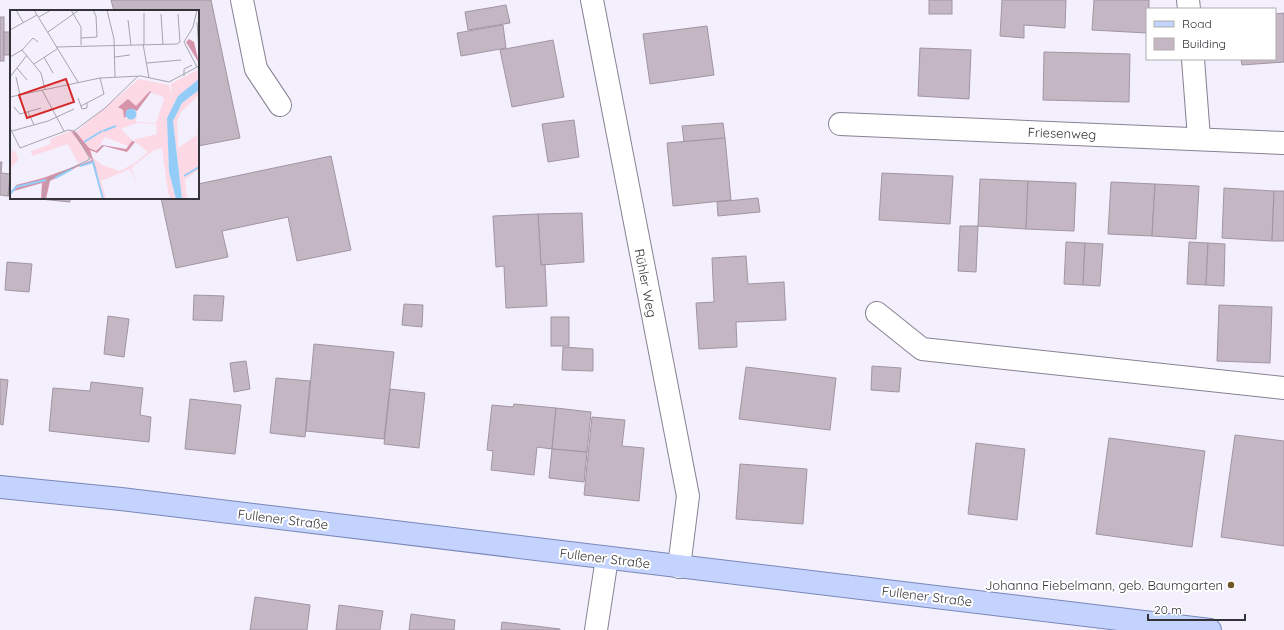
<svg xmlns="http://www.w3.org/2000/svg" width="1284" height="630" viewBox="0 0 1284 630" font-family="Quicksand,sans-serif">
	<rect width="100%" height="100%" fill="#f3effd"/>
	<!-- building -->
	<g fill="#c4b6c3" stroke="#a295a2">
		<path d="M111,0H211L240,138L198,146V11H114Z"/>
		<rect x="929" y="0" width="23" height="14"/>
		<path d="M1002,0H1066L1065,28L1024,25V38L1000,36Z"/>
		<path d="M1094,0H1149V9H1147V33L1092,30Z"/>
		<path d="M506,5L510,23L468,30L465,12Z"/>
		<path d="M1284,13V62L1242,65L1241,59H1275V14Z"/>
		<rect x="0" y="17" width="4" height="44"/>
		<path d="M503,25L506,48L461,56L457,33Z"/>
		<path d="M707,26L714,75L650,84L643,34Z"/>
		<rect x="4" y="32" width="7" height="23"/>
		<path d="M553,40L564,97L512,107L500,50Z"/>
		<path d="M920,48L971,50L969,99L918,96Z"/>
		<path d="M1044,52L1130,54L1129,102L1043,100Z"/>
		<path d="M574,120L579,157L548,162L542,124Z"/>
		<path d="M723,123L725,138L684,142L682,126Z"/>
		<path d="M725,138L731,200L673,206L667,143Z"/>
		<path d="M331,156L351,250L297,261L288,217L222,231L228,257L176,268L161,198H198V184Z"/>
		<path d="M11,157V196H8Z"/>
		<path d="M0,162H2L1,173L10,174L8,196L0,195Z"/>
		<path d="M882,173L953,176L950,224L879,220Z"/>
		<path d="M980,179L1028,181L1026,229L978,226Z"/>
		<path d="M1028,181L1076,183L1074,231L1026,229Z"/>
		<path d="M1111,182L1155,184L1152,236L1108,234Z"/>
		<path d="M1155,184L1199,186L1196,239L1152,236Z"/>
		<path d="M1224,188L1274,191L1272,241L1222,238Z"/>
		<path d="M1274,191H1284V241H1272Z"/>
		<path d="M30,198H70V202Z"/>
		<path d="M758,198L760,212L718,216L717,202Z"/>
		<path d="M582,213L584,262L541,265L538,214Z"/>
		<path d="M538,214L541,265H545L547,306L506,308L504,266L496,267L493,216Z"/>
		<path d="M960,226H978L976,272L958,271Z"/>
		<path d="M1066,242L1085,243L1083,285L1064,284Z"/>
		<path d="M1189,242L1208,243L1206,285L1187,284Z"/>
		<path d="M1085,243L1103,244L1100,286L1083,285Z"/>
		<path d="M1208,243L1225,244L1224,286L1206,285Z"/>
		<path d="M746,256L748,284L784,282L786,320L736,322L737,347L699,349L696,303L714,302L712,258Z"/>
		<path d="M7,262L32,264L29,292L5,290Z"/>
		<path d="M194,295L224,296L222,321L193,320Z"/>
		<path d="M404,304L423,305L422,327L402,325Z"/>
		<path d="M1219,305L1272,307L1270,363L1217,361Z"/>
		<path d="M108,316L129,319L124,357L104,354Z"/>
		<rect x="551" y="317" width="18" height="29"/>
		<path d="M314,344L394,352L384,439L306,431Z"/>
		<path d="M563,347L593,349V371L562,370Z"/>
		<path d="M246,361L250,389L234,392L230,363Z"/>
		<path d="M872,366L901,368L899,392L871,390Z"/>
		<path d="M746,367L836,378L830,430L739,419Z"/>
		<path d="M276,378L310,381L305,437L270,433Z"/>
		<path d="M0,379L8,380L3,425L0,424Z"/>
		<path d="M91,382L143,388L140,415L151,417L149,442L49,431L53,388L90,391Z"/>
		<path d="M390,389L425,393L419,448L384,444Z"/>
		<path d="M190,399L241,405L235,454L185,449Z"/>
		<path d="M514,404L556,408L552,449L537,447L534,475L491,470L493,451L487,450L492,405L513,407Z"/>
		<path d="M556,408L591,412L587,452L552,449Z"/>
		<path d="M592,417L625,420L622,446L644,448L639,501L584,495Z"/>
		<path d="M1235,435L1284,441V546L1221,537Z"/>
		<path d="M1109,438L1205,451L1192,547L1096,534Z"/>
		<path d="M976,443L1025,449L1017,520L968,514Z"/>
		<path d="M552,449L587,452L584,482L549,478Z"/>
		<path d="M740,464L807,469L803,524L736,519Z"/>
		<path d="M255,597L310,605L307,630H250Z"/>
		<path d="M339,605L383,611L380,630H336Z"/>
		<path d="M411,614L455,620L454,630H409Z"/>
		<path d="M502,622L560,629V630H501Z"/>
	</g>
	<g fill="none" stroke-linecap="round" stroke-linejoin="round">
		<!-- minor casing -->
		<g stroke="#868291" stroke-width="24">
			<g id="minor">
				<path d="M242,0L256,69L280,105"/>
				<path d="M592,0L688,496L679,567"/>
				<path d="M1188,0L1189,9"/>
				<path d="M1193,59L1199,138"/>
				<path d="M840,124L1284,143"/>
				<path d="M877,313L922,349L1284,388"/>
				<path d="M596,630L607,558"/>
			</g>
		</g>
		<!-- major casing -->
		<g stroke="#7887b7" stroke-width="24">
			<path id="major" d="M0,487L121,499L1210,630"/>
		</g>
		<!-- minor -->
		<use href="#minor" stroke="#fff" stroke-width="22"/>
		<!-- major -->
		<use href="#major" stroke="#c4d3fd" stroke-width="22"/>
	</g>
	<!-- markers -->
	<circle fill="#6e5727" stroke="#fff" stroke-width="1.5" cx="1231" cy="585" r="4"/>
	<g text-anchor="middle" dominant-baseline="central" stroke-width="4" stroke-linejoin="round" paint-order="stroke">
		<!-- street labels -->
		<g font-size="13" fill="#333238" stroke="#fff">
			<text transform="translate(1062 133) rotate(2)">Friesenweg</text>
			<text transform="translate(646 283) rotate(79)">Rühler Weg</text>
			<text transform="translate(283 519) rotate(7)">Fullener Straße</text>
			<text transform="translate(605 558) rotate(7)">Fullener Straße</text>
			<text transform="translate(927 596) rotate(7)">Fullener Straße</text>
		</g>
		<!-- poi labels -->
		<g font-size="13" fill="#333238" stroke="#fff" text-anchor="end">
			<text x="1223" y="585">Johanna Fiebelmann, geb. Baumgarten</text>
		</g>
	</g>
	<!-- overview -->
	<g transform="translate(10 10)">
		<rect width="189" height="189" fill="#f3effd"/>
		<path d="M189,59V69L168,86L157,108L159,162L166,189L160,188L158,182L152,138L144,140L121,158L130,182L120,159L91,171L96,189H92L82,153L88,164L83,148L92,155L110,161L125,153L138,142L123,130L118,136L95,127L86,141L79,139L66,122L129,69L159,75L162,86L161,74ZM140,81L153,87L154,90L146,113L126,112L127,101L123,109L114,108L113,100L108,96L118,89L126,97ZM126,113L146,114L147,124L122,130L111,119ZM189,80V85L171,102L167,111L168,138L187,125L186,120L189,116L187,119L189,159L175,170L177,189H172L163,111L172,93ZM61,121L81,148L68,153L58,134L22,146L21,141L41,134L40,129ZM2,139L4,142L6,141L8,150L0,159Z" fill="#fcd9e4" fill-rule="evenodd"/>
		<path d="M179,29L184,32L189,53L176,32ZM140,81L152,89L141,82L127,101L123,99L116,101L117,106L114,108L113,100L108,97L118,89L126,96ZM61,121L66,122L79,138L86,141L92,135L116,139L122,131L125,132L117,142L94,136L87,143L80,140L88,164L83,153L67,157L40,171L36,189H31L32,173L4,181L6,175L33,168L82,150L61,121L39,128Z" fill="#d694ab"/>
		<path d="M189,69V80L172,93L163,111L172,189H166L159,162L157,108L168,86ZM115.5 104a5.5 5.5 0 1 1 11 0a5.5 5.5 0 1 1-11 0Z" fill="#93cdf7"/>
		<path fill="none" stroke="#93cdf7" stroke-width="2" d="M93,121L106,116M74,132L92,121M70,156L83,152L93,189M174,166L189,157M45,168L62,159M0,184L6,177L36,170"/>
		<path fill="none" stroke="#a6a3ae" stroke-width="1" d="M6,0L13,12M24,0L68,72M61,0L71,17V35M97,0L104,29L105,67M187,0L183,17L174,32L187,57M151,4L153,35M29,7L41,0M118,10L121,35M187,12L189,41M0,20L27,5M38,22L69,0M71,28L87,27L86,6L83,0M133,34L139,68M134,34V3M46,37L167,34L170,32L168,4M12,40L31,63L35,79M12,40L23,28L28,32M0,47L12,40M34,47L43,63M105,47L120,45M137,53L171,50M24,54L47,39M7,58L17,70M174,66V59L182,55M0,67L17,45M6,67L10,85M32,80L54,121M0,87L90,68L131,66L159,72L189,56M68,88L72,99L77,98V93M71,96L94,84L90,68M4,97L10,104L31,98M18,102L24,115M0,118L10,138L58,120L64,121L95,98L128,66M2,121L38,111L64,99M34,189V180L39,169L80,149L64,121"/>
		<path fill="#d62828" fill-opacity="0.15" stroke="#d62828" stroke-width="2" d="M56,69L64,92L17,108L9,85Z"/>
		<rect width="189" height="189" fill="none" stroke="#333238" stroke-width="2"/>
	</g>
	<!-- legend -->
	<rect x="1146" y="8" width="130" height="52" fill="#ffffff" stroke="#adadaf"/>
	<rect x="1154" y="21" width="20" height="6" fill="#c4d3fd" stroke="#adadaf"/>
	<text x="1182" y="28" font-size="12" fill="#333238">Road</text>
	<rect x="1154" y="38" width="20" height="12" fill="#c4b6c3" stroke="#adadaf"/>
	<text x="1182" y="48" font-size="12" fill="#333238">Building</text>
	<!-- scale -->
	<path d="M1148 614v6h97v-6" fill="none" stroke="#333238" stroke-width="2"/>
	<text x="1154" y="614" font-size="12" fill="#333238" stroke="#ffffff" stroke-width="3" paint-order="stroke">20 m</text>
</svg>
